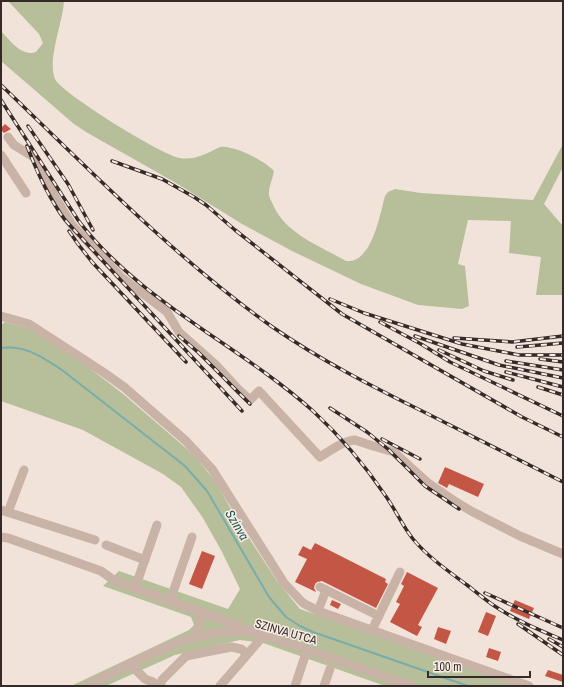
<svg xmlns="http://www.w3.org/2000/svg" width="564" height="687" viewBox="0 0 564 687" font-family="'Archivo Narrow',sans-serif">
	<rect width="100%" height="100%" fill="#f1e3da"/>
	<!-- green -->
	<g fill="#b7bf9a">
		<path d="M8,1H64C63,22 47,60 55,79C61,93 163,156 180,158C192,160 201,156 212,151C214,150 217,148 220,147C234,145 265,161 274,171C273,178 269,186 269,192C268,197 272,202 274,207C287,234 320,246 346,261C372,264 380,214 385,196L388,192L395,189L421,193L533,200L563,144V167L544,204L563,226V295H536L541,257L509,253L511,221L468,220L458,264L465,266L469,306L462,309L418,305L361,284L292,251L242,224L176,183L86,132L74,124L1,61V31C10,40 21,57 36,52L43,43L39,34Z"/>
		<path d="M5,322L28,328L76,358L122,393L194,455L215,481L236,518L277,581L300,609L519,686H385L263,643L240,640L175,655L106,686H71L189,630L194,625L191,617L103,586L119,571L228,609L240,589L222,552L203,518L181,487L163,474L83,430L1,401V325Z"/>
	</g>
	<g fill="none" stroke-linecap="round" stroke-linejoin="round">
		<!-- stream -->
		<path stroke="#79adaa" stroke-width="2" d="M1,348C26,345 42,357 62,370L185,466L207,491L269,597L286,617L300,626L313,632L468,686"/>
	</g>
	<!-- building -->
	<g fill="#c45645">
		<path d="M5,124L11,129L4,133L1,130V128Z"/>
		<path d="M445,467L484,484L478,497L449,484L447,488L438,483Z"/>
		<path d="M315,543L386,579L385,582L388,584L376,608L322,581L317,582L315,584L314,588L316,592L295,582L307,559L298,555L303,546L311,550Z"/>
		<path d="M202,551L215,556L202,589L189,584Z"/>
		<path d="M407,572L438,588L418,625L422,627L417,636L390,622L400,604L396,602L404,586L401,584Z"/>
		<path d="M332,600L341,604L338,609L330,605Z"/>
		<path d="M515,600L534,608L529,619L510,611Z"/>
		<path d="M486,612L496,616L488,636L478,632Z"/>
		<path d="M438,627L451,631L446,644L434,639Z"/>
		<path d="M489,648L501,652L498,661L486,657Z"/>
		<path d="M548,670L563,675V682L545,676Z"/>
	</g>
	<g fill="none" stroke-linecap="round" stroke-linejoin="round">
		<!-- minor -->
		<g stroke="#c9b2a6" stroke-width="9">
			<path d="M8,137L14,145L35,158L37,161L55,197L72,225L121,277L167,312L179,332L216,365L237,388L250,400L259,391L320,457C331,450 343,441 355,440L373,446L394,452L428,483L453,500L471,511L520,536L563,554"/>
			<path d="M1,155L26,193"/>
			<path d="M1,316L29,324L103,372L124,387L186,441L212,469L284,583L303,603L318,611L529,686"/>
			<path d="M1,510L95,540"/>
			<path d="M8,512L24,470"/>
			<path d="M1,537L8,538L101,571L115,581L234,624L251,631"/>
			<path d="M106,545L145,560"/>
			<path d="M320,587L379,616"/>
			<path d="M135,588L157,525"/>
			<path d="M170,601L192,537"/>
			<path d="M318,611L326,590"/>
			<path d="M372,630L400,572"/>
			<path d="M194,638L200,622L198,611"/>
			<path d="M131,665L145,679L153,682L158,686"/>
			<path d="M87,686C138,661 205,618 264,635L412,686"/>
			<path d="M160,686L162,680L186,656L231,647L241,649L247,654"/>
			<path d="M220,686L264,635"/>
			<path d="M295,686L307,650"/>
			<path d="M324,686L330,669"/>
		</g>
		<!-- rail casing -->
		<g stroke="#352a27" stroke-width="3.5">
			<g id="rail">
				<path d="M1,85C88,168 173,256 271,326C320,360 373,387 426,413C471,436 517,459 563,482"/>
				<path d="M1,100L78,220C140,302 238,344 313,411C340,436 364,464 385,495C395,509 402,525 413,539C428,557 448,571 467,585C476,592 484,599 493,605C515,620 539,630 563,640"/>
				<path d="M28,126L68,184L93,230"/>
				<path d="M27,146C37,172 48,197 65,220L242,411"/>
				<path d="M112,161L162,179L194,197L206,205L235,230L342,314L522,417L563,437"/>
				<path d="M69,231L78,244L92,262L186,362"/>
				<path d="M330,299L364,313L462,344L519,355H563"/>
				<path d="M380,322L421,344L450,362L563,416"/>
				<path d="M179,336L199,353L250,404"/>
				<path d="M415,336L499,365L563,378"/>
				<path d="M454,338L512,342L563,336"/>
				<path d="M517,347L563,343"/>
				<path d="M439,350L484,371L513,380"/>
				<path d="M540,359L563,362"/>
				<path d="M506,361L563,370"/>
				<path d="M506,372L563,387"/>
				<path d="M538,387L563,395"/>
				<path d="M330,408L367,432L389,450L425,486L459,509"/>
				<path d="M382,439L420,459"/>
				<path d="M485,593L563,628"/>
				<path d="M518,624L563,655"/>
				<path d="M549,639L563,647"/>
			</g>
		</g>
		<!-- rail -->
		<use href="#rail" stroke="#f9eee6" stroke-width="2" stroke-dasharray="6" stroke-linecap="butt"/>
	</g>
	<g text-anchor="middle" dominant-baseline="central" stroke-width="3" stroke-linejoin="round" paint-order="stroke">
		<!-- street labels -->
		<g font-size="12" fill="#352a27" stroke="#f9eee6">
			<text transform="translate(286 632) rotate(16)">SZINVA UTCA</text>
		</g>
		<!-- water labels -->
		<g font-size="13" font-style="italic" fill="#1d5553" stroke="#f9eee6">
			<text transform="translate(237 525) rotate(59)">Szinva</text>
		</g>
	</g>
	<!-- border -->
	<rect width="564" height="687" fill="none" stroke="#352a27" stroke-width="4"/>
	<!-- scale -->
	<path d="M428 671v6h102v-6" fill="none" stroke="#352a27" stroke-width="2"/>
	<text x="434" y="671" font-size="12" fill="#352a27" stroke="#f9eee6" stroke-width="3" paint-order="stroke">100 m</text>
</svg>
